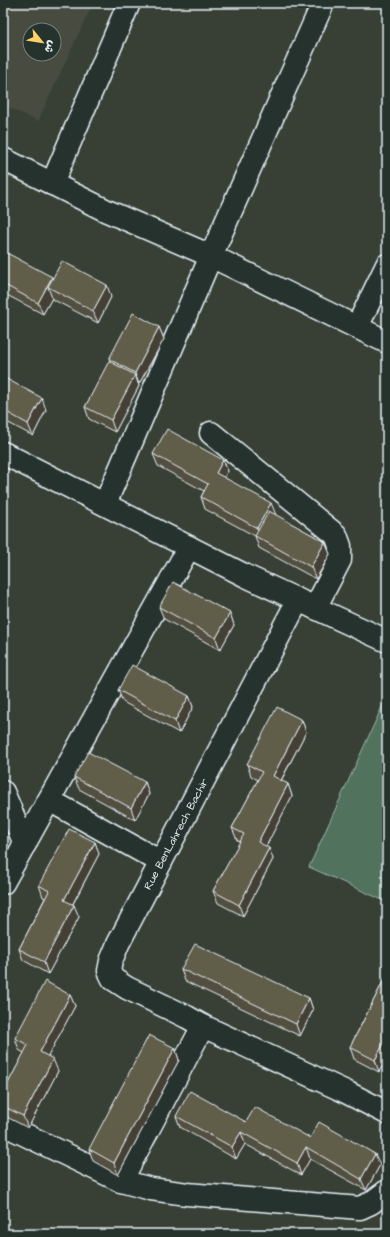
<svg xmlns="http://www.w3.org/2000/svg" width="390" height="1237" viewBox="0 0 390 1237" font-family="'Architects Daughter','Playpen Sans Arabic',sans-serif">
	<rect width="100%" height="100%" fill="#384036"/>
	<filter id="ink" filterUnits="userSpaceOnUse"><feTurbulence type="fractalNoise" baseFrequency=".025" numOctaves="2"/><feDisplacementMap in="SourceGraphic" scale="8" xChannelSelector="R" yChannelSelector="G"/><feConvolveMatrix kernelMatrix="1 2 1 2 8 2 1 2 1" color-interpolation-filters="sRGB"/></filter>
	<g filter="url(#ink)">
		<!-- built -->
		<path fill="#474c40" fill-rule="evenodd" d="M3,3H93L38,121L3,105ZM30,30H54V54H30Z"/>
		<!-- green -->
		<path fill="#51725c" stroke="#9cb2aa" d="M387,696V902L309,867Z"/>
		<g fill="none" stroke-linecap="round" stroke-linejoin="round">
			<!-- minor casing -->
			<g stroke="#e8f1f8" stroke-width="25">
				<g id="minor">
					<path d="M3,159L107,211L211,256L387,342"/>
					<path d="M52,184L129,3"/>
					<path d="M357,327L387,265"/>
					<path d="M211,433L336,535L340,546V560L315,608"/>
					<path d="M3,453L246,576L387,641"/>
					<path d="M105,504L211,256L323,3"/>
					<path d="M298,600L118,944L111,961L109,971L113,979L127,988L187,1017L203,1026L346,1092L387,1113"/>
					<path d="M3,792L25,844"/>
					<path d="M49,800L161,862"/>
					<path d="M3,883L189,547"/>
					<path d="M3,1124L121,1181L151,1189L187,1194L360,1208L371,1203L387,1191"/>
					<path d="M121,1181L203,1026"/>
				</g>
			</g>
			<!-- minor -->
			<use href="#minor" stroke="#26332d" stroke-width="22"/>
		</g>
		<!-- wall -->
		<g fill="#535040" stroke="#e8f1f8">
			<path d="M3,259L52,277L53,278L111,297L98,323L52,299V298L43,314L3,293Z"/>
			<path d="M159,327L164,339L139,384H138L139,386L115,432L89,419L85,407L110,361L109,359Z"/>
			<path d="M3,377L46,410L33,436L3,420Z"/>
			<path d="M153,454L223,460L228,471L224,477L275,515L325,542L330,554L316,579L259,548L255,536L205,509L201,497L204,491L158,466Z"/>
			<path d="M159,607L230,613L234,625L220,650L164,619Z"/>
			<path d="M118,690L189,696L193,707L179,733L123,702Z"/>
			<path d="M302,720L306,732L281,781L288,784L292,796L266,846L273,859L243,916L218,903L213,891L240,842L237,840L232,828L258,780L251,776L247,764Z"/>
			<path d="M74,777L145,782L149,794L135,820L79,789Z"/>
			<path d="M95,842L99,854L73,904L79,917L48,974L23,960L19,949L45,898L43,897L39,885Z"/>
			<path d="M181,969L309,998L313,1010L300,1036L185,981Z"/>
			<path d="M387,974V1057L379,1072L354,1059L350,1047Z"/>
			<path d="M70,995L75,1006L48,1056L58,1071L28,1128L3,1115V1093L24,1053L19,1050L15,1038Z"/>
			<path d="M175,1048L179,1060L118,1175L93,1161L89,1149Z"/>
			<path d="M176,1116L246,1122L310,1138L380,1165L366,1190L310,1159L301,1175L245,1144L236,1159L180,1127Z"/>
		</g>
		<!-- shaded-wall -->
		<g fill="#444134" stroke="#e8f1f8">
			<path d="M52,277L57,289L48,287L52,298L43,314L38,303Z"/>
			<path d="M107,285L111,297L98,323L93,311Z"/>
			<path d="M159,327L164,339L139,384L135,373Z"/>
			<path d="M135,375L139,386L115,432L111,420Z"/>
			<path d="M42,398L46,410L33,436L28,424Z"/>
			<path d="M223,460L228,471L220,484L216,473Z"/>
			<path d="M271,503L276,515L262,540L257,528Z"/>
			<path d="M325,542L330,554L316,579L311,567Z"/>
			<path d="M230,613L234,625L220,650L216,638Z"/>
			<path d="M189,696L193,707L179,733L175,721Z"/>
			<path d="M302,720L306,732L277,788L273,776Z"/>
			<path d="M145,782L149,794L135,820L131,808Z"/>
			<path d="M288,784L292,796L262,854L258,842Z"/>
			<path d="M95,842L99,854L69,911L64,900Z"/>
			<path d="M269,848L273,859L243,916L239,905Z"/>
			<path d="M74,905L79,917L48,974L44,962Z"/>
			<path d="M70,995L75,1006L44,1064L40,1052Z"/>
			<path d="M309,998L313,1010L300,1036L296,1024Z"/>
			<path d="M387,1037V1057L379,1072L375,1060Z"/>
			<path d="M175,1048L179,1060L118,1175L114,1163Z"/>
			<path d="M53,1059L58,1071L28,1128L23,1116Z"/>
			<path d="M241,1132L245,1144L236,1159L232,1147Z"/>
			<path d="M306,1147L310,1159L301,1175L297,1163Z"/>
			<path d="M375,1154L380,1165L366,1190L361,1179Z"/>
		</g>
		<!-- building -->
		<g fill="#615d4a" stroke="#e8f1f8">
			<path d="M7,253L52,277L38,303L3,284V259Z"/>
			<path d="M62,261L107,285L93,311L48,287Z"/>
			<path d="M133,313L159,327L135,373L109,359Z"/>
			<path d="M109,361L135,375L111,420L85,407Z"/>
			<path d="M3,377L42,398L28,424L3,410Z"/>
			<path d="M167,429L223,460L216,473L271,503L257,528L201,497L208,484L153,454Z"/>
			<path d="M269,511L325,542L311,567L255,536Z"/>
			<path d="M173,582L230,613L216,638L159,607Z"/>
			<path d="M132,665L189,696L175,721L118,690Z"/>
			<path d="M277,707L302,720L273,776L288,784L258,842L269,848L239,905L213,891L244,834L232,828L262,772L247,764Z"/>
			<path d="M88,752L145,782L131,808L74,777Z"/>
			<path d="M69,829L95,842L64,900L74,905L44,962L19,949L49,891L39,885Z"/>
			<path d="M195,944L309,998L296,1024L181,969Z"/>
			<path d="M387,974V1037L375,1060L350,1047Z"/>
			<path d="M45,981L70,995L40,1052L53,1059L23,1116L3,1106V1093L28,1045L15,1038Z"/>
			<path d="M149,1035L175,1048L114,1163L89,1149Z"/>
			<path d="M190,1091L246,1122L255,1107L310,1138L319,1122L375,1154L361,1179L306,1147L297,1163L241,1132L232,1147L176,1116Z"/>
		</g>
	</g>
	<g text-anchor="middle" dominant-baseline="central" stroke-width="3" stroke-linejoin="round" paint-order="stroke">
		<!-- street labels -->
		<g font-size="11" fill="#e8f1f8" stroke="#26332d">
			<text transform="translate(176 834) rotate(-62)">Rue BenLahrech Bachir</text>
		</g>
	</g>
	<!-- margin -->
	<rect width="390" height="1237" fill="none" stroke="#26332d" stroke-width="16"/>
	<rect x="8" y="8" width="374" height="1221" fill="none" stroke="#e8f1f8" stroke-width="1.5" filter="url(#ink)"/>
	<!-- north arrow -->
	<g transform="translate(42 42) rotate(120)"><circle r="19" fill="#26332d" stroke="#747f7e"/>
	<path d="M0-3L7 15L0 10L-7 15Z" fill="#ffd166"/>
	<text y="-6" font-size="11" font-weight="bold" text-anchor="middle" fill="#e8f1f8">ش</text>
	</g>
</svg>
